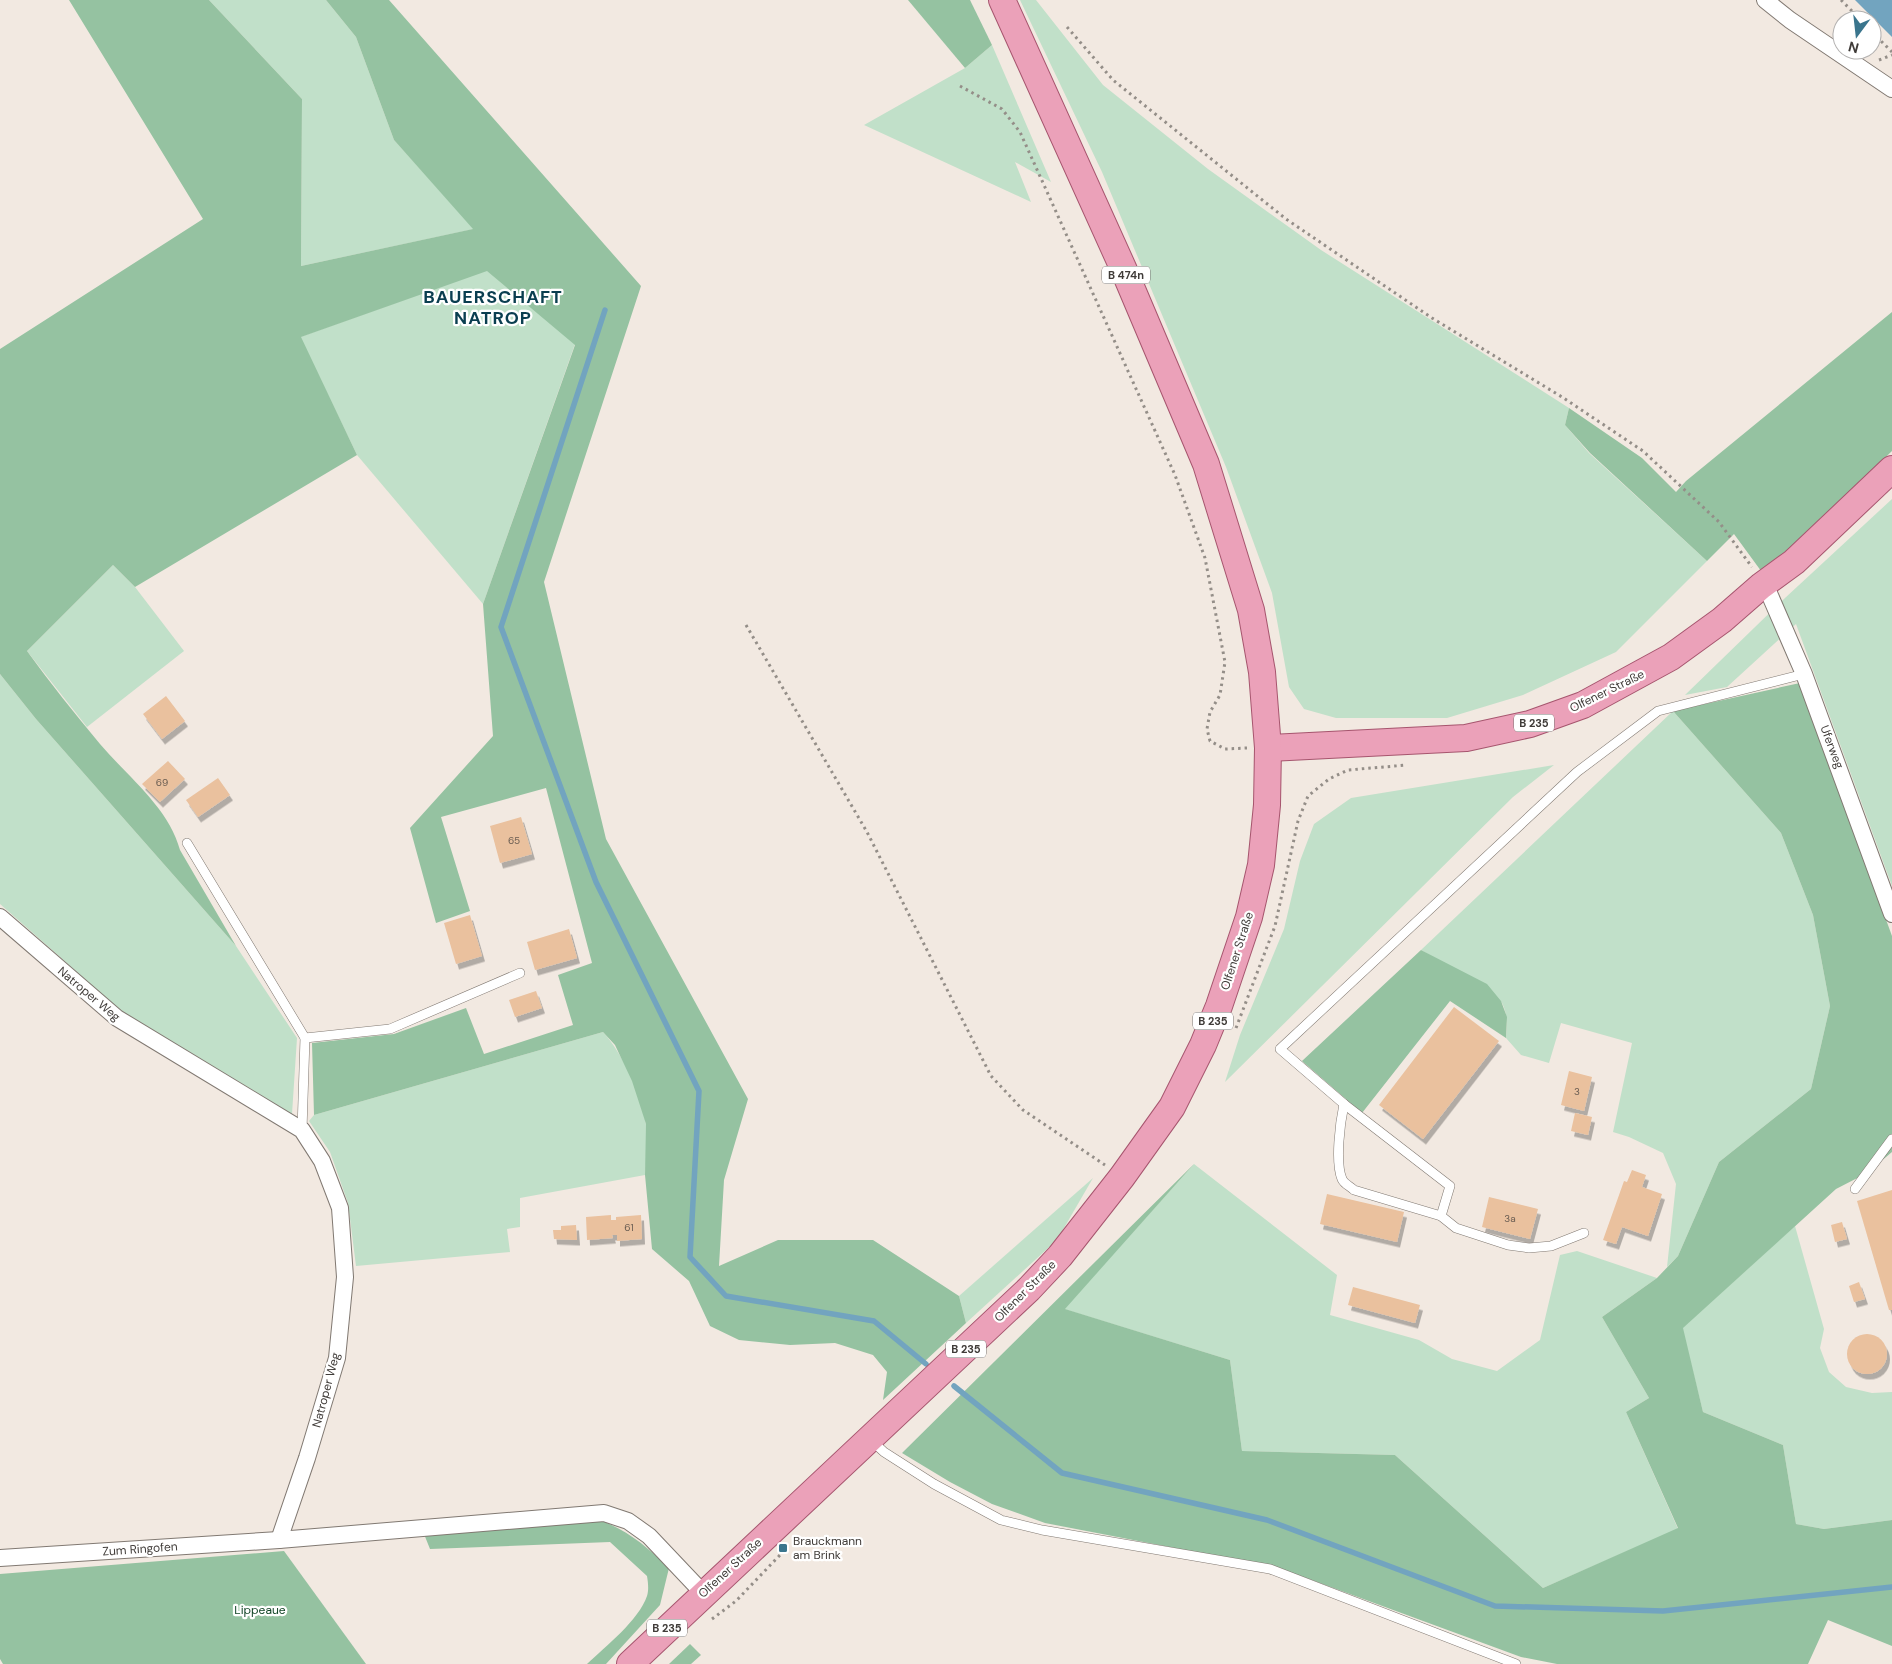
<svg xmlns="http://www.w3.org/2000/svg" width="1892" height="1664" viewBox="0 0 1892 1664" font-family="'DM Sans',sans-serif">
	<defs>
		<filter id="shadow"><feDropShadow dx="3" dy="5.5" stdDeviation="0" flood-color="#0004"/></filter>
	</defs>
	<rect width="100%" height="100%" fill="#f2e9e1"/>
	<!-- green -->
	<g fill="#c1e0c9">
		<path d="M209,0H326L356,37L394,140L474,229L301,266L302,99Z"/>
		<path d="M1020,0H1036L1103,85L1208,169L1321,250L1569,408L1565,425L1589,453L1707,561L1616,652L1523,695L1447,718H1336L1304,709L1289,687L1272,593L1226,467L1102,172Z"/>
		<path d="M992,45L1051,182L1015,162L1031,202L864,125L965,68Z"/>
		<path d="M487,270L575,344L483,604L357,455L300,337Z"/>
		<path d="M1892,499V886L1796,624L1727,687L1685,695L1785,598Z"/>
		<path d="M113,565L135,587L184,651L87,727L27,651Z"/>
		<path d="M0,674L36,719L236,946L297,1038L292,1114L120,1010L0,904Z"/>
		<path d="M1673,711L1781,833L1813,915L1830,1006L1811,1089L1719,1162L1678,1256L1667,1267L1676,1184L1663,1153L1629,1137L1613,1132L1632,1043L1561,1023L1549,1063L1521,1055L1506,1038C1507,1025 1508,1015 1502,1003C1496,993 1435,958 1421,950Z"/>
		<path d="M1554,765L1513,797L1225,1082L1240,1035L1284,929L1300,861L1314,824L1351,798Z"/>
		<path d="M603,1032C623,1054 641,1094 646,1124C649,1140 646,1159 645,1175L520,1198V1227L507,1229L510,1252L356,1266L348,1203L330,1152L309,1121L314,1115Z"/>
		<path d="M1194,1164L1337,1275L1330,1315L1419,1340L1452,1359L1497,1371L1540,1340L1560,1255L1577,1251L1657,1278L1602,1317L1649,1398L1626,1412L1678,1529L1543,1588L1395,1455L1242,1451L1230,1360L1064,1309Z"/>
		<path d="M1093,1178L1057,1240L966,1323L959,1296Z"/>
		<path d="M1795,1226L1824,1329L1820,1348L1829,1372L1846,1387L1872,1393L1892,1392V1520L1824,1529L1796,1524L1783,1445L1703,1412L1682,1328Z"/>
	</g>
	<!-- forest -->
	<g fill="#95c2a1">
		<path d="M69,0H209L302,99L301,266L473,229L394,140L356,37L326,0H389L641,286L544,582L606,839L748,1099L724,1180L719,1266L778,1240H873L959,1296L966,1323L883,1400L887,1372L873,1355L835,1343L790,1345L739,1340L710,1326L689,1281L652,1249L645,1175L646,1124L632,1081L615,1045L603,1032L314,1115L312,1043L394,1034L466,1008L484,1054L573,1025L558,975L592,963L546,788L441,817L470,911L436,923L410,828L493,736L483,604L575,345L487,271L301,337L357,455L135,587L113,565L27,651C50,683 75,714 100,744C128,777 169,808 180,850L236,946L36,719L0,674V349L203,219Z"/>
		<path d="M908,0H970L992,45L965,68Z"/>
		<path d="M1892,312V451L1764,575L1734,534L1707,561L1590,453L1565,425L1569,408L1642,458L1676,492L1686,481Z"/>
		<path d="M1800,683L1892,936V1152L1867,1173L1836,1189L1683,1328L1703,1412L1783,1445L1796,1524L1824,1529L1892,1520V1646L1828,1620L1808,1664H1557L1521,1657L1279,1568L1045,1523L992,1504L950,1482L902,1453L1194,1164L1065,1309L1230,1360L1242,1451L1395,1455L1543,1588L1678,1528L1626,1412L1649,1398L1602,1317L1657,1278L1678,1256L1719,1162L1811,1089L1830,1006L1813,915L1781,833L1673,711Z"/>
		<path d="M1421,950L1487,984L1501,1001L1507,1017L1506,1038L1450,1001L1362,1113L1302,1061Z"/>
		<path d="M600,1520C630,1532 646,1546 669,1568L660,1605L606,1664H587C605,1647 639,1620 647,1596C649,1590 648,1582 647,1576L610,1542L430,1549L424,1534Z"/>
		<path d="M284,1551L366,1664H3L0,1659V1574Z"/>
		<path d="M690,1644L701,1655L691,1664H669Z"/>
	</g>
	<!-- water -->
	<path fill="#72a4bf" d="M1855,0H1892V37Z"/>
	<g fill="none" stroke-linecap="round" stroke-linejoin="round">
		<!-- stream -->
		<g stroke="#72a4bf" stroke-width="5.5">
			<path d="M605,310L501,627L596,882L699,1091L690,1257L726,1296L874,1321L926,1364"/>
			<path d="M954,1386L1062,1473L1267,1520L1495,1606L1663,1611L1892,1587"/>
		</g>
	</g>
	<!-- building -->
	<g fill="#eac19e" filter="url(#shadow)">
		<path d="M166,696L185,721L162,739L143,714Z"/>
		<path d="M168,761L185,779L160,802L142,784Z"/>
		<path d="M218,778L230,795L198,817L186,800Z"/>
		<path d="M521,817L532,854L500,863L490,826Z"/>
		<path d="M470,915L482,956L456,964L444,923Z"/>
		<path d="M569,929L577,958L535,970L527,942Z"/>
		<path d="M536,991L542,1008L515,1017L509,1000Z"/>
		<path d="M1454,1007L1499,1041L1423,1139L1379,1105Z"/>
		<path d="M1569,1071L1592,1077L1584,1111L1561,1105Z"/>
		<path d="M1575,1113L1592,1117L1588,1135L1571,1131Z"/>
		<path d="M1632,1170L1646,1175L1642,1187L1662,1194L1648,1236L1622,1227L1616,1244L1603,1240L1624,1181L1627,1182Z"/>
		<path d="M1892,1190V1310H1889L1857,1201Z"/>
		<path d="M1327,1194L1404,1212L1397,1242L1320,1224Z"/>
		<path d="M1489,1197L1538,1209L1530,1239L1482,1227Z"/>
		<path d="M611,1215V1220H616V1217L641,1215L642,1239L617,1241V1235H612L613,1238L587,1240L586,1217Z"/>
		<path d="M1842,1222L1847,1239L1835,1242L1831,1225Z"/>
		<path d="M576,1225L577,1240L554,1239L553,1230H561V1226Z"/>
		<path d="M1859,1282L1865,1299L1854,1302L1849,1286Z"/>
		<path d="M1353,1287L1420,1305L1415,1323L1348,1305Z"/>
		<circle cx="1867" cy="1354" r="20"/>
	</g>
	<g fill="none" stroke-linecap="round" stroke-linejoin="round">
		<!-- service casing -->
		<g stroke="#817972" stroke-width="10">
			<g id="service">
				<path d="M187,843L305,1038L302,1130"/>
				<path d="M305,1038L390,1029L520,973"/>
				<path d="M1344,1104C1340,1123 1335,1162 1342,1179C1344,1184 1350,1186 1354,1190L1441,1216L1456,1228L1508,1245L1529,1248L1551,1246L1584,1233"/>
				<path d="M1855,1189L1892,1139"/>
				<path d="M1441,1216L1450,1186L1344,1104L1280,1049L1577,772L1658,711L1804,674"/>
				<path d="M872,1441L884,1452L934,1484L1001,1520L1042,1530L1270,1569L1516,1664"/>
			</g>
		</g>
		<!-- minor casing -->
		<g stroke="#817972" stroke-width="18">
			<g id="minor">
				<path d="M1765,0L1790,20L1892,89"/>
				<path d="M1765,584L1804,674L1892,914"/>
				<path d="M0,917L117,1018L302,1130L322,1161L340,1208L345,1277L337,1358L307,1458L279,1540L604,1513L628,1521L649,1536L703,1593"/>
				<path d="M0,1558L279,1540"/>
			</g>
		</g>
		<!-- primary casing -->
		<g stroke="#a6556e" stroke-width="28">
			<g id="primary">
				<path d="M1268,748L1466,738L1530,724L1583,705L1671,657L1722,620L1761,586L1794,562L1892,469"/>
				<path d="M630,1664L1029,1289L1060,1256L1122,1177L1172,1107L1203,1045L1219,1006L1249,917L1261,865L1267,805L1268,748L1262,672L1251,610L1206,464L1123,268L1002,0"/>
			</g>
		</g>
		<!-- path -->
		<g stroke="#948e88" stroke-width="3" stroke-dasharray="2.5 4" stroke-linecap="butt">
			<path d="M1841,0L1861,20"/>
			<path d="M1067,27L1113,80L1286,219L1432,318L1562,397L1643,451L1719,522L1752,567"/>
			<path d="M1872,32L1892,52"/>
			<path d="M1879,60L1892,55"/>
			<path d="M960,86L1002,109L1020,132L1175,475L1205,558L1225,662L1220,695L1210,712L1207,729L1210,741L1225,749L1247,748"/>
			<path d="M746,625L867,832L991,1076L1023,1110L1105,1165"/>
			<path d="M1236,1028L1275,926L1298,821L1308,796L1329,779L1348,770L1407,765"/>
			<path d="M712,1619L736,1601L780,1555"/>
		</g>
		<!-- service -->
		<use href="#service" stroke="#fff" stroke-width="9"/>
		<!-- minor -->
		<use href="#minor" stroke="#fff" stroke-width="16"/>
		<!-- primary -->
		<use href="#primary" stroke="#eba1b9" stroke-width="26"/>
	</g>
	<!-- markers -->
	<rect fill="#3a758d" stroke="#fff" stroke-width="2" x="778" y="1543" width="10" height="10" rx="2.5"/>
	<g text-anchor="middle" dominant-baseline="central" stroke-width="4.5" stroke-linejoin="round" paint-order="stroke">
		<!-- number labels -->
		<g font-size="10" fill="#6a5d52">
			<text x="162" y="782">69</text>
			<text x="514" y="840">65</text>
			<text x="1577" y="1091">3</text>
			<text x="1510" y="1218">3a</text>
			<text x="629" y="1227">61</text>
		</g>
		<!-- shield labels -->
		<g fill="#fff" stroke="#797674" stroke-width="1">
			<rect x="1102" y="266.5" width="48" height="17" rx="4"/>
			<rect x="1514" y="714.5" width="40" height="17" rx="4"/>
			<rect x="1193" y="1012.5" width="40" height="17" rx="4"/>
			<rect x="946" y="1340.5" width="40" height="17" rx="4"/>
			<rect x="647" y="1619.5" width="40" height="17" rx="4"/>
		</g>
		<g font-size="11" font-weight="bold" fill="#403c39">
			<text x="1126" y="275">B 474n</text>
			<text x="1534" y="723">B 235</text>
			<text x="1213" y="1021">B 235</text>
			<text x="966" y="1349">B 235</text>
			<text x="667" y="1628">B 235</text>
		</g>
		<!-- street labels -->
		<g font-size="12" fill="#403c39" stroke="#fff">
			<text transform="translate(1607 691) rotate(-26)">Olfener Straße</text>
			<text transform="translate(1832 747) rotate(69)">Uferweg</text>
			<text transform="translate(1237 951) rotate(-72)">Olfener Straße</text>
			<text transform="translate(89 994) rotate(40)">Natroper Weg</text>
			<text transform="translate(1025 1291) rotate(-45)">Olfener Straße</text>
			<text transform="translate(326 1390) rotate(-75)">Natroper Weg</text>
			<text transform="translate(140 1549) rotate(-4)">Zum Ringofen</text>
			<text transform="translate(730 1568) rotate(-43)">Olfener Straße</text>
		</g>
		<!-- poi labels -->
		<g font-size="12" fill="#403c39" stroke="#fff" text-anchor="start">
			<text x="793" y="1541">Brauckmann<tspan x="793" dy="14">am Brink</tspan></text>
		</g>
		<!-- park labels -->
		<g font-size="12" fill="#114526" stroke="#fff">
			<text x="260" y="1610">Lippeaue</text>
		</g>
		<!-- district labels -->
		<g font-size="18" font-weight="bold" letter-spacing="1" fill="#0a3e50" stroke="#fff">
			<text x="493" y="297">BAUERSCHAFT<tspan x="493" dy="21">NATROP</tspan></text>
		</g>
	</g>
	<!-- north arrow -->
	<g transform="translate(1857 35) rotate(195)"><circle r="24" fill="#ffffff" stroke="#b3b1b0"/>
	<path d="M0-4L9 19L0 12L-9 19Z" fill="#3a758d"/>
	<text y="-8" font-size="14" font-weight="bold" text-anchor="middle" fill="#403c39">N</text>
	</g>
</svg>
